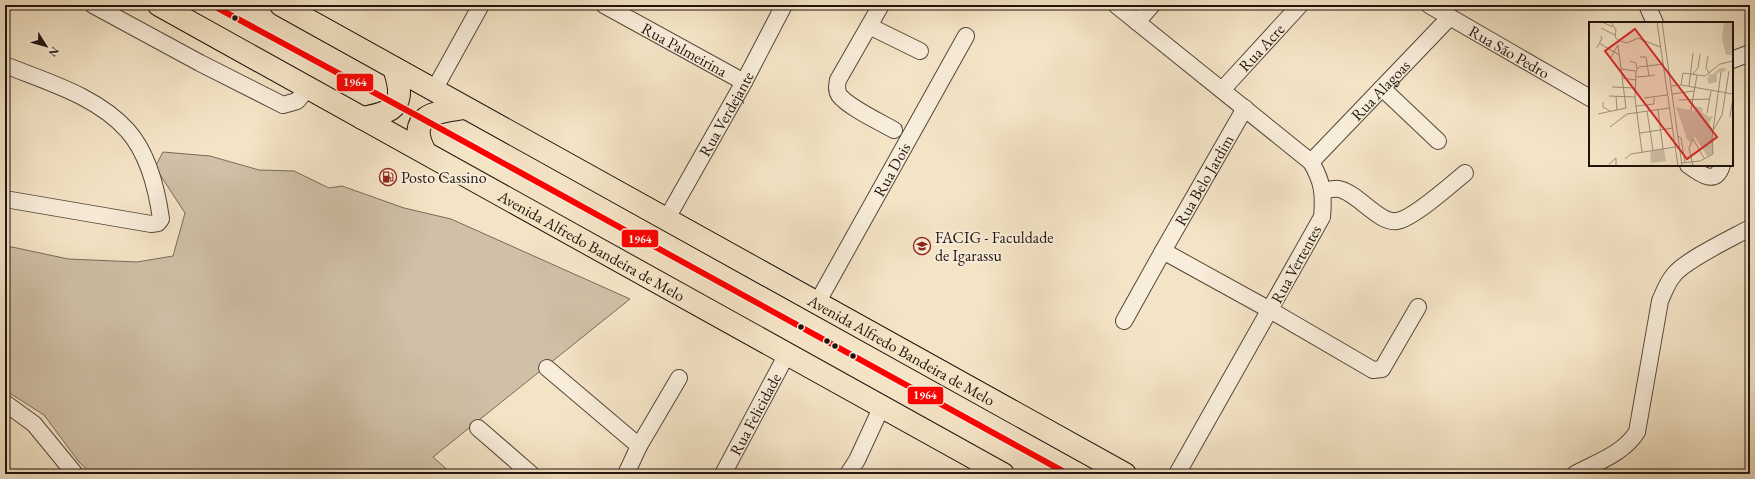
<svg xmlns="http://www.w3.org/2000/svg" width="1755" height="479" viewBox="0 0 1755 479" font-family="'EB Garamond',serif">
	<rect width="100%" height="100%" fill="#f4e4c6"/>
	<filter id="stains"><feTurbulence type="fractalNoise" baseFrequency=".005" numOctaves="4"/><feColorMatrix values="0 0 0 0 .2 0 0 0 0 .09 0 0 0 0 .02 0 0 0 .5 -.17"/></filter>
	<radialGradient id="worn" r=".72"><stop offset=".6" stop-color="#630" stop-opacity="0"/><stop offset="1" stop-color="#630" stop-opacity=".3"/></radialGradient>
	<!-- green -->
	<path fill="#d0c0a7" stroke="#786a5a" d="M163,152L210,156L259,170L294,171L329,188L342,186L404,208L451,219L630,299L433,457L452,474H92L79,462L44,415L5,390V248L12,247L68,259L137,262L173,256L185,213L155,167Z"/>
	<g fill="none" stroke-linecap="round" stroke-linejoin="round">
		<!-- minor casing -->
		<g stroke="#55473b" stroke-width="18">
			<g id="minor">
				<path d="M93,5L200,63L283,105L297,101L308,88"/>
				<path id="s1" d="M604,5L744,82"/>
				<path d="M881,5L838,80C837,85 836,90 839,95C848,107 880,122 894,130"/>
				<path d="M1116,5L1311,162C1323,182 1324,195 1322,217L1177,474"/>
				<path id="s2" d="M1429,5L1590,98"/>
				<path d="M1647,5L1655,23"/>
				<path d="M1137,22L1152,5"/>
				<path d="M869,26L920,51"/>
				<path d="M1732,60L1750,53"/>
				<path d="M5,65C47,82 97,96 128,131C148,154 157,190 161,219L158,223L151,224L5,199"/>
				<path d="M1382,88L1438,141"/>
				<path d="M434,90L481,5"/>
				<path id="s3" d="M1222,90L1300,5"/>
				<path id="s4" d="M1311,162L1450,17"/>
				<path d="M1688,165C1699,173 1716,187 1722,165"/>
				<path d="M1323,191C1328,190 1334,188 1339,189C1358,193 1379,224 1397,221C1412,219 1452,184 1465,173"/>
				<path id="s5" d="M666,220L744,82L784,5"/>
				<path id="s6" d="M1163,251L1245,108"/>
				<path id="s7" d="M817,303L966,36"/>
				<path d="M1124,321L1163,251L1270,310L1373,370L1382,369L1418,307"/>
				<path d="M547,368L639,446"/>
				<path d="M5,403L34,424L75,474"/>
				<path d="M478,428L531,474"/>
				<path d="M626,474L639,446L679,378"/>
				<path id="s8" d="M723,474L787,354"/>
				<path d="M848,474L857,460L882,406"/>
				<path d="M1575,474C1597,462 1623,454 1637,432L1660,301C1664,292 1667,283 1673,276C1683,261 1732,238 1750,228"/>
			</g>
		</g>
		<!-- highway casing -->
		<g stroke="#20130d" stroke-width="24">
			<g id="highway">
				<path id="s9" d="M159,5L1003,474"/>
				<path id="s10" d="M281,5L1125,474"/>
				<path d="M362,118C397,112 406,104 394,68"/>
				<path d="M425,152C405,115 436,112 464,108"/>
			</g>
		</g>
		<!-- minor -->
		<use href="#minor" stroke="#f8edda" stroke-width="16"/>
		<!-- highway -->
		<use href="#highway" stroke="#f4e4c6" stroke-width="22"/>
		<!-- bus-1 casing -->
		<g stroke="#f8edda" stroke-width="9">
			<path id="bus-1" d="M212,5L423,119L1068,474"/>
		</g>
		<!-- bus-1 -->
		<use href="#bus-1" stroke="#f00" stroke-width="6"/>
	</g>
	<!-- icons -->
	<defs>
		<g id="fuel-ring" transform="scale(0.9)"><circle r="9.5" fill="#f8edda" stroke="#8f2418" stroke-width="1.5"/><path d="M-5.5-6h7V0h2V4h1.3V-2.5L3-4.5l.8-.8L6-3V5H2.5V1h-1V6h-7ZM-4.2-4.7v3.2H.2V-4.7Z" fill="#8f2418"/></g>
		<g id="university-ring" transform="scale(0.9)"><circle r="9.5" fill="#f8edda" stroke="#8f2418" stroke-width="1.5"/><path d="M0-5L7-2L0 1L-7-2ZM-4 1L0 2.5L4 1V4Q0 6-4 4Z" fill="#8f2418"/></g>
	</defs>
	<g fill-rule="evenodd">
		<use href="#fuel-ring" x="388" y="177"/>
		<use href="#university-ring" x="922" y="246"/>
	</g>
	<!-- markers -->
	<g fill="#20130d" stroke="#f8edda" stroke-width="1.5">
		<circle cx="235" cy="18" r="3.5"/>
		<circle cx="801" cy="327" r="3.5"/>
		<circle cx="827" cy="341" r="3.5"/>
		<circle cx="835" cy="346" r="3.5"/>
		<circle cx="853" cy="356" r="3.5"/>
	</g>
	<g text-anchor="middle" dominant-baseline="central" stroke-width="3.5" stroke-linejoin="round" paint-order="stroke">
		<!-- street labels -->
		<g font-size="16" fill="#20130d" stroke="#f8edda">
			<text stroke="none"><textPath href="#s3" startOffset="58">Rua Acre</textPath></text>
			<text stroke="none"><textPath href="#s1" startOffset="92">Rua Palmeirina</textPath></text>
			<text stroke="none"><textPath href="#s2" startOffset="93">Rua São Pedro</textPath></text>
			<text stroke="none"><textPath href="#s4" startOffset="100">Rua Alagoas</textPath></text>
			<text stroke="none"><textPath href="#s5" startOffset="122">Rua Verdejante</textPath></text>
			<text stroke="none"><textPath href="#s7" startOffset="153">Rua Dois</textPath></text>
			<text stroke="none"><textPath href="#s6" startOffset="82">Rua Belo Jardim</textPath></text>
			<text stroke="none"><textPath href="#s9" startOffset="495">Avenida Alfredo Bandeira de Melo</textPath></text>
			<text transform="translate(1296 264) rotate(-61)">Rua Vertentes</text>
			<text stroke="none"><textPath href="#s10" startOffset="710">Avenida Alfredo Bandeira de Melo</textPath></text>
			<text stroke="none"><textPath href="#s8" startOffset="68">Rua Felicidade</textPath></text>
		</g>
		<!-- poi labels -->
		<g font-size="16" fill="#20130d" stroke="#f8edda" text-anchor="start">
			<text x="401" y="177">Posto Cassino</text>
			<text x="935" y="237">FACIG - Faculdade<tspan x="935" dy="18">de Igarassu</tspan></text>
		</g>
	</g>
	<!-- overview -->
	<g transform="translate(1589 22)">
		<rect width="144" height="144" fill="#f4e4c6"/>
		<path d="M135,0H144V33H137L133,17ZM131,46H136L137,49L128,51V60L120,62L118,57L121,51L123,53ZM107,84L114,86L113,90L120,95L124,94L120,102L124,107V132L118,134L106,115L101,120L98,117L87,85L106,89ZM75,127L77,139L62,141L61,129Z" fill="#d0c0a7"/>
		<path fill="none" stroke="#9f907c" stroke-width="1" d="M13,0L24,5M22,0L27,8L26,15L29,18L38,21L49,16L71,25M68,0L89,144M73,0L93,144M12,6L26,13M10,21L30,33M8,26L13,16L11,14M119,34L117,46L120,51M51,35H57L60,54L66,53M21,37L29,23M41,39L47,41L48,47M32,47L47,49M104,52L109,46L111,32M47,55L60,54M33,56L47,58M92,63L94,51L116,54L131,42L144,39M82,64L92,63L144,72M100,64L104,31M23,65L47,66M83,72L105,69M20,74L46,75M27,74L28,88M55,76L78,73M90,78L121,77M14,80V85L21,89M47,84L65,82V76M69,88L74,127M102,88L108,53M58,89L64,128M118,91L122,69M9,92L37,86L29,23M141,95L144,75M21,105L38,92L80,86M125,107L133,93L140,49M51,111L84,106M89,114L92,116L96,141M53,130L46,77L47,49L50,45L75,42M36,137L42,132L86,125M93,141L111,139L124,132L123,116L132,50M20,142L27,136V144M104,144L100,126L104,117L115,136"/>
		<path fill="#d62828" fill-opacity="0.15" stroke="#d62828" stroke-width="2" d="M46,7L128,115L98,137L16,29Z"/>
		<rect width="144" height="144" fill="none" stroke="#20130d" stroke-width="2"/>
	</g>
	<g stroke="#f8edda" stroke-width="1.5">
		<rect x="336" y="73" width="38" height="19" rx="4" fill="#f00"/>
		<rect x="621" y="229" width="38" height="19" rx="4" fill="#f00"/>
		<rect x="907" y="386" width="37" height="19" rx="4" fill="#f00"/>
	</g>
	<g font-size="11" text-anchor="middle" font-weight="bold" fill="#fff">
		<text x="355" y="86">1964</text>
		<text x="640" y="243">1964</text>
		<text x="925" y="399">1964</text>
	</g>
	<!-- margin -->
	<rect width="1755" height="479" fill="none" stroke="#f4e4c6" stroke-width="20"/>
	<rect x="6" y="6" width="1743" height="467" fill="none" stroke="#20130d" stroke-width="2"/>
	<rect x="10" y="10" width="1735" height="459" fill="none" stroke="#20130d"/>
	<!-- north arrow -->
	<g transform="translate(46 46) rotate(127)" stroke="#f8edda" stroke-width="3" paint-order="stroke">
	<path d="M0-3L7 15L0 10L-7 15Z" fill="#20130d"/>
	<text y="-6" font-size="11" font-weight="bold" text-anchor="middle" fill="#20130d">N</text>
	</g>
	<rect width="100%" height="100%" filter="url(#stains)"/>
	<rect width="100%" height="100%" fill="url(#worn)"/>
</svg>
